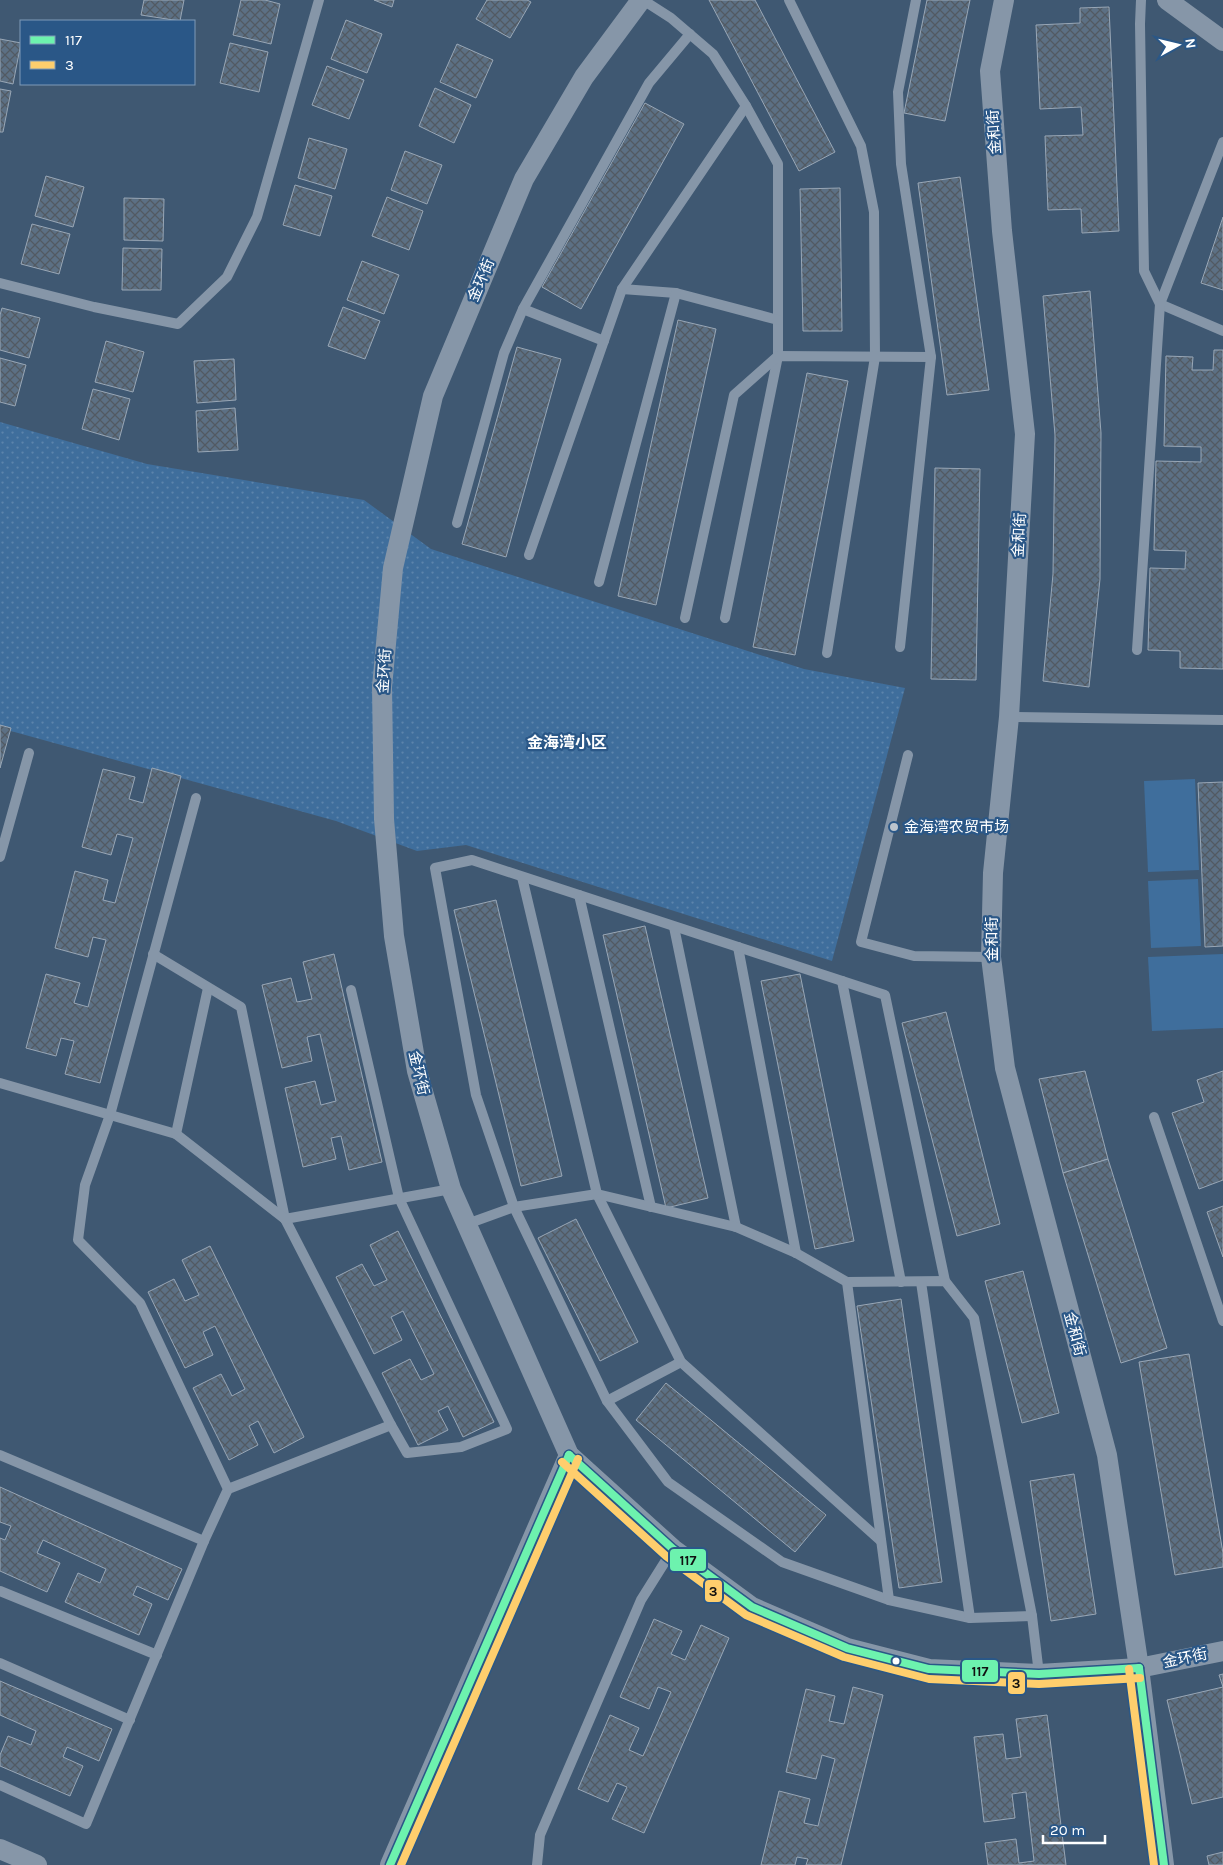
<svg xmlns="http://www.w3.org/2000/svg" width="1223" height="1865" viewBox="0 0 1223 1865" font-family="Karla,'Noto Sans SC',sans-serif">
	<defs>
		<pattern id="green-dots" width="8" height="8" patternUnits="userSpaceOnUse" patternTransform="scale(1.25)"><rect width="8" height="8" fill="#3f6e9c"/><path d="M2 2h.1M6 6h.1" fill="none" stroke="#5c84ab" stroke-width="1.8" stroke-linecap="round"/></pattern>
		<pattern id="building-cross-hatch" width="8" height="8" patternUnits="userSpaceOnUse" patternTransform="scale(1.25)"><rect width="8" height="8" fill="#5c7084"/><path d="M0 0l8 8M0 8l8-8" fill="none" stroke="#525a62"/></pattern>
	</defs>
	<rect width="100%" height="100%" fill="#3f5872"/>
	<!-- green -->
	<path fill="url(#green-dots)" d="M0,422L147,464L364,500L431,549L804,669L905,688L832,961L466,845L417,851L336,821L0,728Z"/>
	<!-- pitch -->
	<g fill="#3f6e9c">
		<path d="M1195,779L1199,870L1148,872L1144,781Z"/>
		<path d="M1198,879L1201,946L1151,948L1148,881Z"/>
		<path d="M1223,954V1028L1152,1031L1148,957Z"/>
	</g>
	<!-- building -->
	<g fill="url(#building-cross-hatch)" stroke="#99a7b6">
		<path d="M144,0H184L180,21L141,15Z"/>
		<path d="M241,0H265L280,4L271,44L233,35Z"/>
		<path d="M374,0H394L392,7Z"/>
		<path d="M487,0H527L531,2L510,38L476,19Z"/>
		<path d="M709,0H755L835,152L799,171Z"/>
		<path d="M927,0H970L945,121L904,113Z"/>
		<path d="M1109,7L1119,231L1082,233L1081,209L1048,210L1045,136L1083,135L1081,107L1040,109L1036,25L1080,23V8Z"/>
		<path d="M346,20L382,34L367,73L331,59Z"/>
		<path d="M0,39L21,43L13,84L0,81Z"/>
		<path d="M230,43L268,52L259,92L220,83Z"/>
		<path d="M457,44L493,60L476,98L440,82Z"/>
		<path d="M327,66L364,80L349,119L312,105Z"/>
		<path d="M435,88L471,105L454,143L419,126Z"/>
		<path d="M0,89L11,91L3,132H0Z"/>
		<path d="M645,103L684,124L581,309L542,287Z"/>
		<path d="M309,138L347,149L335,189L298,178Z"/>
		<path d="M405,151L442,165L427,204L391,190Z"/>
		<path d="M46,176L84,187L73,227L35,216Z"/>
		<path d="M960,177L989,390L947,395L918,183Z"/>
		<path d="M295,185L332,196L320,236L283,225Z"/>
		<path d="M840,188L842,331H803L800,189Z"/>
		<path d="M387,197L423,211L409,250L372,236Z"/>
		<path d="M124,198L164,199L163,241L124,240Z"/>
		<path d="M1223,217V290L1201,283Z"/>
		<path d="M32,224L70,234L59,274L21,264Z"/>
		<path d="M123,248L162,249L161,290H122Z"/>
		<path d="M362,261L399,275L384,314L347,300Z"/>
		<path d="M1090,291L1101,433L1100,579L1089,687L1043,681L1053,574L1055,435L1043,296Z"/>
		<path d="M343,307L380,321L365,359L328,346Z"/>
		<path d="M2,308L40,318L29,358L0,350V315Z"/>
		<path d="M678,320L716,329L656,605L618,596Z"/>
		<path d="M106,341L144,352L133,392L95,382Z"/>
		<path d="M517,347L561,359L506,557L462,544Z"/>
		<path d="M1214,350H1223V669L1180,668V651L1148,650L1150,568L1185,569L1186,551L1154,550L1156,461L1201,462V447L1164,446L1166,356L1193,357L1192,370H1213Z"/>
		<path d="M0,358L26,365L15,406L0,402Z"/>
		<path d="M234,359L236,400L197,403L194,361Z"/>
		<path d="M807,373L848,381L795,655L753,647Z"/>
		<path d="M93,389L130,399L119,440L82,429Z"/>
		<path d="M235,408L238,450L198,452L196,411Z"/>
		<path d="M935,468L980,469L976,680L931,679Z"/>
		<path d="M0,725L11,728L0,768Z"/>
		<path d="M152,768L181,776L100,1083L65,1074L74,1041L61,1038L56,1056L26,1048L46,974L80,983L74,1003L88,1007L106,940L93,937L88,957L55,948L75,871L108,880L103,900L115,903L133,838L117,834L111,855L82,847L103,769L135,777L129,799L143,803Z"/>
		<path d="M1223,782V946L1205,947L1198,783Z"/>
		<path d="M496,900L562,1176L521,1186L454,910Z"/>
		<path d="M645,926L708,1198L666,1208L603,935Z"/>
		<path d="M334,954L382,1162L349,1170L341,1136L331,1138L336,1159L303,1167L285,1088L315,1081L321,1105L336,1101L320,1034L307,1037L312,1061L282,1068L262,985L291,978L297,1002L312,999L303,962Z"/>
		<path d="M800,974L854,1241L815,1249L761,981Z"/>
		<path d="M946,1012L1000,1224L957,1236L902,1023Z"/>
		<path d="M1085,1071L1108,1159L1063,1173L1039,1079Z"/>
		<path d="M1223,1071V1180L1199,1189L1172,1113L1204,1102L1197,1080Z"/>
		<path d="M1108,1159L1167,1348L1121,1363L1063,1173Z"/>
		<path d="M1223,1206V1257L1207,1212Z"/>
		<path d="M576,1219L638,1342L600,1361L538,1238Z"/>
		<path d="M398,1231L494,1422L463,1437L448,1406L438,1411L448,1430L418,1445L382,1373L410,1359L421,1380L434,1374L403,1311L391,1317L402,1340L374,1354L336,1277L362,1264L374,1286L387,1280L370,1245Z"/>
		<path d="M210,1246L304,1437L274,1453L258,1421L249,1426L258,1445L229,1460L193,1388L221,1374L232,1396L245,1389L215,1326L203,1332L213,1355L185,1368L148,1292L174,1279L185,1301L199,1295L182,1260Z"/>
		<path d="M1023,1271L1059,1413L1022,1423L985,1281Z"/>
		<path d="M901,1299L942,1582L899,1588L857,1306Z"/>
		<path d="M1189,1354L1223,1553V1567L1175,1575L1139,1362Z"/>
		<path d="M666,1383L826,1515L795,1552L636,1420Z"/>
		<path d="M1074,1474L1096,1614L1051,1621L1030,1481Z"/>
		<path d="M0,1487L182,1569L168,1600L137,1586L133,1595L152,1604L139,1635L65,1602L78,1573L100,1583L106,1569L43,1540L37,1553L60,1563L47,1592L0,1571V1538L5,1540L11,1526L0,1522Z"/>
		<path d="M654,1619L682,1631L671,1654L685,1660L701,1625L729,1638L644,1833L612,1819L627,1787L617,1783L608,1802L578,1789L610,1715L639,1728L629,1750L643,1756L671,1692L658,1687L649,1709L620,1697Z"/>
		<path d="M1223,1674V1797L1192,1804L1167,1700L1223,1687L1219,1675Z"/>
		<path d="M0,1681L112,1729L99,1761L67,1747L63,1757L83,1766L70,1796L0,1766V1755L8,1736L31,1745L36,1731L0,1715Z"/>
		<path d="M853,1687L883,1695L841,1865H806L808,1859L797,1857L795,1865H761L779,1791L810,1799L804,1823L818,1826L835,1759L822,1755L816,1779L786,1772L806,1689L835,1696L829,1721L844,1724Z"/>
		<path d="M1047,1715L1066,1865H988L985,1843L1016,1839L1019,1863L1034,1861L1026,1792L1012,1794L1015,1818L984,1822L974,1737L1003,1734L1006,1759L1021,1757L1016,1719Z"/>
		<path d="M1223,1852V1865H1209L1207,1856Z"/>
	</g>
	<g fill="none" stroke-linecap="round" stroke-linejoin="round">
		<!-- service -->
		<g stroke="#8696a8" stroke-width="10">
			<path d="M643,0L671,18L713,54L746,106L778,164V356L725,618"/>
			<path d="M789,0L861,146L874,212L875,357L827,653"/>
			<path d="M1141,0L1140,24L1144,271L1160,304L1223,331"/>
			<path d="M0,283L94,307L178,324L227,277L257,217L319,0"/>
			<path d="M622,289L676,293L778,320"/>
			<path d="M523,309L604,341"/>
			<path d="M457,523L504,353L523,309L649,83L690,34"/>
			<path d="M529,555L622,289L746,106"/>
			<path d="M599,582L676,293"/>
			<path d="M685,618L734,395L778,356L931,357"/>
			<path d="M900,647L931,357L901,164L898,92L916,0"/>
			<path d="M1137,650L1160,304L1223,142"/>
			<path d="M1009,717L1223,720"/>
			<path d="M908,755L861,942L914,956L991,957"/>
			<path d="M0,857L29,753"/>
			<path d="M522,877L597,1194L681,1362L881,1541"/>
			<path d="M579,895L651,1207"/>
			<path d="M674,927L736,1227"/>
			<path d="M738,947L796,1253"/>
			<path d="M153,954L241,1007L285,1219L391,1425L228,1489"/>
			<path d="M842,981L901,1282"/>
			<path d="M351,990L399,1198L507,1429L461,1447L407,1453L391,1425"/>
			<path d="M0,1083L176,1134L285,1219L451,1189"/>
			<path d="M1154,1117L1223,1321"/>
			<path d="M176,1134L208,988"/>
			<path d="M467,1224L514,1207L597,1194L736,1227L796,1253L847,1282L945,1281L974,1318L1032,1616L1039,1674"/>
			<path d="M945,1281L885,995L472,860L435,868L476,1095L514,1207L607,1401L668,1482L782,1562L889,1600L970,1618L1032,1616"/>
			<path d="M847,1282L889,1600"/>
			<path d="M921,1282L970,1618"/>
			<path d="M607,1401L681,1362"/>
			<path d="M0,1455L204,1541"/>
			<path d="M0,1591L157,1655"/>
			<path d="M0,1663L130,1720"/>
			<path d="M0,1785L86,1824L204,1541L228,1489L140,1303L78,1240L85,1185L110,1115L196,798"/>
			<path d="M537,1865L540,1835L641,1600L673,1549"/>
		</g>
		<!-- minor -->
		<g stroke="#8696a8" stroke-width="20">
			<path d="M641,0L584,77L524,179L433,396L393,568L382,687L384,819L394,936L417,1071L451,1189L569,1455L673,1549L752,1607L847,1648L929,1669L1039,1674L1139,1668L1223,1651"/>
			<path d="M1004,0L990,71L1002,231L1025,434L1009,717L993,873L991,957L1005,1068L1107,1455L1139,1668L1164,1865"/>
			<path d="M1167,0L1223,41"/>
			<path d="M0,1849L37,1865"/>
			<path d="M390,1865L569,1455"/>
		</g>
		<!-- bus-1 casing -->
		<g stroke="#2a5787" stroke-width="11">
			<g id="bus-1">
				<path d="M569,1455L673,1549L752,1607L847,1648L929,1669L1039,1674L1139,1668"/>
				<path d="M1139,1668L1164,1865"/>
				<path d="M390,1865L569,1455"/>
			</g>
		</g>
		<!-- bus-2 casing -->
		<g stroke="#2a5787" stroke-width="11">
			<g id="bus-2">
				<path d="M562,1462L666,1556L746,1615L844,1657L929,1679L1039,1684L1140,1678"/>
				<path d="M1129,1669L1154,1865"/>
				<path d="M401,1865L578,1459"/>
			</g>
		</g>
		<!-- bus-1 -->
		<use href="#bus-1" stroke="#6df2ae" stroke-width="8"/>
		<!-- bus-2 -->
		<use href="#bus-2" stroke="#fece6d" stroke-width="8"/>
	</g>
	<!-- markers -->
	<circle fill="#bcc5ce" stroke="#2a5787" stroke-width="2" cx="894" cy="827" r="5"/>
	<circle fill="#fff" stroke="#2a5787" stroke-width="2" cx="896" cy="1661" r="4.5"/>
	<g text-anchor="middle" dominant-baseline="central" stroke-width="4.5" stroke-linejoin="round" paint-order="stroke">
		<!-- street labels -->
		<g font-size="15" fill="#fff" stroke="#2a5787">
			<text transform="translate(994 132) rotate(-94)">金和街</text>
			<text transform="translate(481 280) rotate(-67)">金环街</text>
			<text transform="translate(1019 535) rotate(-87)">金和街</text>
			<text transform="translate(384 671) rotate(-86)">金环街</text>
			<text transform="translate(992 939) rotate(-90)">金和街</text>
			<text transform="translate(419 1073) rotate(77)">金环街</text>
			<text transform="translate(1075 1334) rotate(75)">金和街</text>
			<text transform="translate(1185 1658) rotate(-12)">金环街</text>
		</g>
		<!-- poi labels -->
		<g font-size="15" fill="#fff" stroke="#2a5787" text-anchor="start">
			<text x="904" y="827">金海湾农贸市场</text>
		</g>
		<!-- neighbourhood labels -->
		<g font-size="16" font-weight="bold" fill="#fff" stroke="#2a5787">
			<text x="567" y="742">金海湾小区</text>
		</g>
	</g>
	<g stroke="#2a5787" stroke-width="2">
		<rect x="669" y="1548" width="38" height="24" rx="5" fill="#6df2ae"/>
		<rect x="704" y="1579" width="19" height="24" rx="5" fill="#fece6d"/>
		<rect x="961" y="1659" width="38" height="24" rx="5" fill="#6df2ae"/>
		<rect x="1007" y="1671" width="19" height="24" rx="5" fill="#fece6d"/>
	</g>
	<g font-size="14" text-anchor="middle" font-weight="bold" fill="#111">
		<text x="688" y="1565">117</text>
		<text x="713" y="1596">3</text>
		<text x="980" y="1676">117</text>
		<text x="1016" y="1688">3</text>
	</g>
	<!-- legend -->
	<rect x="20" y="20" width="175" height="65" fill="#2a5787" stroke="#7f9ab7"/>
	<rect x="30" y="36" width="25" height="8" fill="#6df2ae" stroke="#7f9ab7"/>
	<text x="65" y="45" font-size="15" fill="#ffffff">117</text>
	<rect x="30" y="61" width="25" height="8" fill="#fece6d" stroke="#7f9ab7"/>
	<text x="65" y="70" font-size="15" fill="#ffffff">3</text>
	<!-- north arrow -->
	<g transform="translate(1178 45) rotate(82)" stroke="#2a5787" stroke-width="4" paint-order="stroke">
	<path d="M0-4L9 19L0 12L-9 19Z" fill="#ffffff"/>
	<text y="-8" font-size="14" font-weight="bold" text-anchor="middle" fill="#ffffff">N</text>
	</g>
	<!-- scale -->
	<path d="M1043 1835v8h62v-8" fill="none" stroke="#ffffff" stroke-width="2.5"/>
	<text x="1050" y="1835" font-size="15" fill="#ffffff" stroke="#2a5787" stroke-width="4" paint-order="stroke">20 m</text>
</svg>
